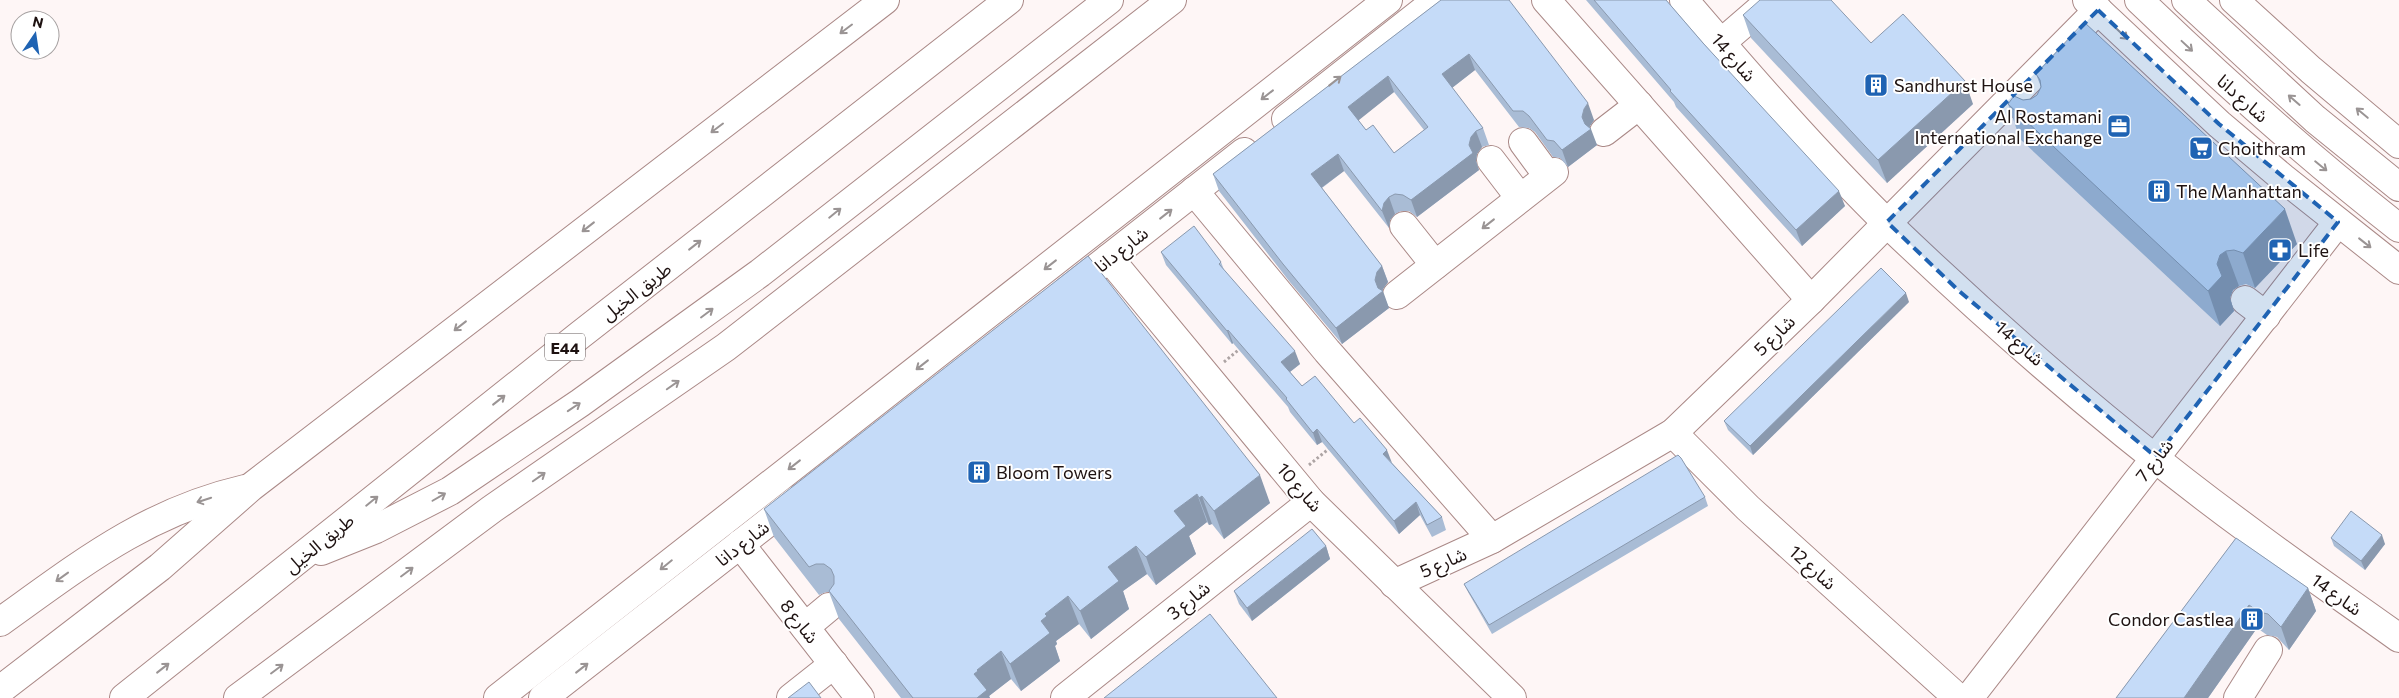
<svg xmlns="http://www.w3.org/2000/svg" width="2399" height="698" viewBox="0 0 2399 698" font-family="Commissioner,'Noto Sans Arabic',sans-serif">
	<rect width="100%" height="100%" fill="#fef6f6"/>
	<g fill="none" stroke-linecap="round" stroke-linejoin="round">
		<!-- minor casing -->
		<g stroke="#aa8987" stroke-width="30">
			<g id="minor">
				<path d="M1546,0L1811,300"/>
				<path d="M1684,0C1750,77 1817,154 1889,225C2003,334 2123,438 2250,531C2299,568 2349,602 2399,638"/>
				<path d="M2087,0L2219,124L2283,178L2399,270"/>
				<path d="M2139,0C2222,80 2308,157 2399,228"/>
				<path d="M2186,0L2315,119L2399,187"/>
				<path d="M2234,0L2311,70L2399,144"/>
				<path d="M1721,43L1771,0"/>
				<path d="M1286,119L1437,0"/>
				<path d="M1604,132L1639,105"/>
				<path d="M1523,142L1548,176"/>
				<path d="M1491,160L1520,198"/>
				<path d="M1194,191L1327,351L1492,539"/>
				<path d="M1404,226L1435,265"/>
				<path d="M1109,258L1311,502L1512,698"/>
				<path d="M1067,291L1244,152"/>
				<path d="M1397,295L1554,172"/>
				<path d="M2245,300L2266,316"/>
				<path d="M1673,433L1748,508L1958,698"/>
				<path d="M740,544L860,698"/>
				<path d="M1394,584L1492,539L1673,433L1811,300L2098,10"/>
				<path d="M805,627L829,607"/>
				<path d="M498,698L1388,0"/>
				<path d="M543,698L798,499"/>
				<path d="M791,698L834,664"/>
				<path d="M1065,698L1311,502"/>
				<path d="M1969,698L2338,222"/>
				<path d="M2238,698L2268,650"/>
			</g>
		</g>
		<!-- highway casing -->
		<g stroke="#aa8987" stroke-width="30">
			<g id="highway">
				<path d="M321,551L376,529L450,491L580,403L760,273L1109,0"/>
				<path d="M0,622C81,564 146,512 245,489"/>
				<path d="M0,690L160,567L251,487L885,0"/>
				<path d="M124,698L580,335L1009,0"/>
				<path d="M238,698L492,509L726,347L1172,0"/>
			</g>
		</g>
		<!-- path -->
		<g stroke="#ada4a4" stroke-width="3" stroke-dasharray="2.5 2.5" stroke-linecap="butt">
			<path d="M1224,362L1242,347"/>
			<path d="M1309,465L1331,447"/>
		</g>
		<!-- minor -->
		<use href="#minor" stroke="#fff" stroke-width="28"/>
		<!-- highway -->
		<use href="#highway" stroke="#fff" stroke-width="28"/>
	</g>
	<!-- wall -->
	<g fill="#a9bcd5" fill-rule="evenodd">
		<path d="M1441,0L1594,120L1590,126L1589,128L1597,145L1568,167L1560,158L1553,157L1535,132L1529,128L1519,127L1475,70L1452,88L1483,128L1489,145L1482,147L1477,154L1476,161L1479,170L1417,217L1409,211H1401L1395,214L1390,220L1389,228L1344,171L1322,188L1382,266L1388,282L1383,289L1382,291L1389,308L1342,344L1289,281L1219,191L1213,174ZM1394,92L1424,130L1394,153L1366,130L1358,120Z"/>
		<path d="M1586,0H1666L1845,206L1802,246L1676,107L1674,102Z"/>
		<path d="M1743,15L1871,43L1973,104L1887,183L1751,38Z"/>
		<path d="M2036,74L2297,244L2255,288L2246,284L2239,286L2233,290L2230,298L2234,311L2220,326L2020,139L2008,104L2031,99L2037,95L2041,87Z"/>
		<path d="M1161,252L1221,262L1224,270L1300,364L1290,372L1302,386L1354,423L1392,463L1442,517L1446,530L1432,537L1420,515L1399,534L1322,442L1317,445L1290,412L1288,407L1233,343L1232,344L1166,265Z"/>
		<path d="M1088,256L1270,503L1224,539L1212,524L1209,525L1207,522L1189,536L1196,554L1156,585L1147,574L1123,591L1129,609L1091,639L1079,624L1056,641L1057,644L1055,646L1060,661L1021,691L1011,679L989,696L990,698H901L839,619L829,592H826L819,595L774,537L764,509Z"/>
		<path d="M1909,302L1753,455L1728,430L1724,421Z"/>
		<path d="M1705,497L1708,506L1492,634L1468,592L1464,584Z"/>
		<path d="M2236,538L2308,588L2316,611L2289,650L2277,637L2267,635L2257,628L2208,698H2116Z"/>
		<path d="M2331,538L2385,544L2365,570L2334,546Z"/>
		<path d="M1326,546L1330,559L1252,621L1239,604L1234,591Z"/>
	</g>
	<!-- shaded-wall -->
	<g fill="#8a99ae">
		<path d="M1469,54L1475,70L1448,91L1442,74Z"/>
		<path d="M1388,76L1394,92L1354,124L1348,107Z"/>
		<path d="M1965,81L1973,104L1887,183L1878,160Z"/>
		<path d="M1588,103L1594,120L1590,126L1589,130L1591,129L1597,145L1568,167L1562,150L1582,117L1584,109Z"/>
		<path d="M1476,131L1482,147L1477,154L1476,161L1479,170L1417,217L1411,200L1469,145L1471,137Z"/>
		<path d="M1338,154L1344,171L1317,191L1311,174Z"/>
		<path d="M1839,191L1845,206L1802,246L1796,230Z"/>
		<path d="M1389,197L1395,214L1390,220L1389,228L1382,211L1384,203Z"/>
		<path d="M2285,209L2297,244L2255,288L2243,253Z"/>
		<path d="M2226,251L2239,286L2233,290L2230,298L2234,311L2220,326L2208,291L2220,255Z"/>
		<path d="M1382,266L1388,282L1383,289L1382,292L1383,291L1389,308L1342,344L1336,328L1375,280L1377,272Z"/>
		<path d="M1906,293L1909,302L1753,455L1750,446Z"/>
		<path d="M1228,330L1233,343L1232,344L1227,331Z"/>
		<path d="M1295,351L1300,364L1286,375L1281,362Z"/>
		<path d="M1317,429L1322,442L1317,445L1313,433Z"/>
		<path d="M1387,450L1392,463L1383,454Z"/>
		<path d="M1260,475L1270,503L1224,539L1214,511Z"/>
		<path d="M1197,494L1207,522L1189,536L1196,554L1156,585L1146,557L1174,511Z"/>
		<path d="M1202,496L1212,524L1209,525L1199,498Z"/>
		<path d="M1416,502L1420,515L1399,534L1394,521Z"/>
		<path d="M2382,535L2385,544L2365,570L2361,561Z"/>
		<path d="M1136,546L1147,574L1123,591L1129,609L1091,639L1080,611L1108,567Z"/>
		<path d="M1326,546L1330,559L1252,621L1247,608Z"/>
		<path d="M2308,588L2316,611L2289,650L2281,627Z"/>
		<path d="M1068,596L1079,624L1056,641L1057,644L1055,646L1060,661L1021,691L1010,664L1045,614Z"/>
		<path d="M2249,605L2257,628L2208,698H2184Z"/>
		<path d="M1001,651L1011,679L989,696L990,698H977L974,674L977,670Z"/>
	</g>
	<!-- building -->
	<g fill="#c5dbf8" stroke="#8a99ae" fill-rule="evenodd">
		<path d="M1441,0H1509L1588,103L1584,109L1582,117L1585,124L1591,129L1562,150L1554,141L1547,140L1529,116L1523,111H1513L1469,54L1442,74L1483,128L1476,131L1471,137L1469,145L1473,153L1411,200L1403,195L1395,194L1389,197L1384,203L1382,211L1338,154L1311,174L1382,266L1377,272L1375,280L1378,288L1383,291L1336,328L1283,264L1213,174ZM1388,76L1428,127L1394,153L1373,125L1366,130L1348,107Z"/>
		<path d="M1594,0H1666L1703,43L1839,191L1796,230L1670,91L1671,90Z"/>
		<path d="M1760,0H1831L1871,43L1903,14L1965,81L1878,160L1743,15Z"/>
		<path d="M2084,22L2285,209L2243,253L2234,250L2226,251L2220,255L2217,264L2222,276L2208,291L2008,104L2014,96L2023,100L2031,99L2037,95L2041,87L2040,80L2036,74Z"/>
		<path d="M1194,226L1221,262L1219,264L1295,351L1281,362L1302,386L1315,376L1354,423L1360,418L1387,450L1383,454L1442,517L1427,525L1416,502L1394,521L1317,429L1313,433L1286,399L1287,398L1228,330L1227,331L1161,252Z"/>
		<path d="M1088,256L1260,475L1214,511L1202,496L1199,498L1197,494L1174,511L1186,526L1146,557L1136,546L1108,567L1119,581L1080,611L1068,596L1045,614L1047,616L1041,621L1050,633L1010,664L1001,651L977,670L978,671L974,674L987,690L977,698H913L829,591L834,584V576L831,569L824,564H816L809,567L764,509Z"/>
		<path d="M1881,268L1906,293L1750,446L1724,421Z"/>
		<path d="M1678,455L1681,458L1705,497L1489,625L1464,584Z"/>
		<path d="M2351,511L2382,535L2361,561L2331,538Z"/>
		<path d="M1312,529L1326,546L1247,608L1234,591Z"/>
		<path d="M2236,538L2308,588L2281,627L2268,614L2259,612L2249,605L2184,698H2116Z"/>
		<path d="M1210,614L1277,698H1104Z"/>
		<path d="M809,682L821,698H788Z"/>
	</g>
	<!-- one-way arrows -->
	<defs><path id="oneway-shaft" d="M-6 0H5M1.5-3L5.5 0L1.5 3" fill="none" stroke-width="1.6" stroke-linecap="round" stroke-linejoin="round" transform="scale(1.25)"/></defs>
	<g stroke="#9a9494">
		<use href="#oneway-shaft" transform="translate(846 29) rotate(143)"/>
		<use href="#oneway-shaft" transform="translate(2122 34) rotate(44)"/>
		<use href="#oneway-shaft" transform="translate(2187 46) rotate(43)"/>
		<use href="#oneway-shaft" transform="translate(1335 81) rotate(-38)"/>
		<use href="#oneway-shaft" transform="translate(1267 95) rotate(142)"/>
		<use href="#oneway-shaft" transform="translate(2294 100) rotate(-139)"/>
		<use href="#oneway-shaft" transform="translate(2362 113) rotate(-140)"/>
		<use href="#oneway-shaft" transform="translate(717 128) rotate(143)"/>
		<use href="#oneway-shaft" transform="translate(2321 166) rotate(39)"/>
		<use href="#oneway-shaft" transform="translate(835 213) rotate(-39)"/>
		<use href="#oneway-shaft" transform="translate(1166 214) rotate(-38)"/>
		<use href="#oneway-shaft" transform="translate(1488 224) rotate(142)"/>
		<use href="#oneway-shaft" transform="translate(588 227) rotate(142)"/>
		<use href="#oneway-shaft" transform="translate(2365 243) rotate(38)"/>
		<use href="#oneway-shaft" transform="translate(695 245) rotate(-38)"/>
		<use href="#oneway-shaft" transform="translate(1050 265) rotate(142)"/>
		<use href="#oneway-shaft" transform="translate(707 313) rotate(-37)"/>
		<use href="#oneway-shaft" transform="translate(460 326) rotate(142)"/>
		<use href="#oneway-shaft" transform="translate(922 365) rotate(142)"/>
		<use href="#oneway-shaft" transform="translate(673 385) rotate(-35)"/>
		<use href="#oneway-shaft" transform="translate(499 400) rotate(-38)"/>
		<use href="#oneway-shaft" transform="translate(574 407) rotate(-34)"/>
		<use href="#oneway-shaft" transform="translate(794 465) rotate(142)"/>
		<use href="#oneway-shaft" transform="translate(539 477) rotate(-35)"/>
		<use href="#oneway-shaft" transform="translate(439 497) rotate(-30)"/>
		<use href="#oneway-shaft" transform="translate(204 500) rotate(162)"/>
		<use href="#oneway-shaft" transform="translate(372 501) rotate(-39)"/>
		<use href="#oneway-shaft" transform="translate(666 565) rotate(141)"/>
		<use href="#oneway-shaft" transform="translate(407 572) rotate(-37)"/>
		<use href="#oneway-shaft" transform="translate(62 577) rotate(144)"/>
		<use href="#oneway-shaft" transform="translate(163 668) rotate(-38)"/>
		<use href="#oneway-shaft" transform="translate(582 668) rotate(-38)"/>
		<use href="#oneway-shaft" transform="translate(277 669) rotate(-37)"/>
	</g>
	<!-- marked area -->
	<path fill="#1f63b3" fill-opacity="0.2" stroke="#1f63b3" stroke-width="4" stroke-dasharray="10 6" stroke-linejoin="round" d="M2098,10L2219,124L2338,222L2156,457L1959,291L1887,222Z"/>
	<!-- icons -->
	<defs>
		<g id="building-square" transform="scale(1.25)"><rect x="-9" y="-9" width="18" height="18" rx="4" fill="#1f63b3" stroke="#fff"/><path d="M-4-6H4V6H1V3H-1V6H-4ZM-2.5-4.3h1.7v1.8h-1.7ZM.8-4.3h1.7v1.8H.8ZM-2.5-1h1.7V.8h-1.7ZM.8-1h1.7V.8H.8Z" fill="#fff"/></g>
		<g id="office-square" transform="scale(1.25)"><rect x="-9" y="-9" width="18" height="18" rx="4" fill="#1f63b3" stroke="#fff"/><path d="M-6-3h4V-5.5h4V-3h4V5H-6ZM-1-4.5V-3h2v-1.5ZM-6 0V1H6V0Z" fill="#fff"/></g>
		<g id="supermarket-square" transform="scale(1.25)"><rect x="-9" y="-9" width="18" height="18" rx="4" fill="#1f63b3" stroke="#fff"/><path d="M-6-5.5h2.5l.6 2H6L4.5 2H-2.5L-4.4-4H-6ZM-1.5 3.2a1.3 1.3 0 1 0 .1 0ZM3 3.2a1.3 1.3 0 1 0 .1 0Z" fill="#fff"/></g>
		<g id="pharmacy-square" transform="scale(1.25)"><rect x="-9" y="-9" width="18" height="18" rx="4" fill="#1f63b3" stroke="#fff"/><path d="M-2-6h4v4h4v4h-4v4h-4v-4h-4v-4h4Z" fill="#fff"/></g>
	</defs>
	<g fill-rule="evenodd">
		<use href="#building-square" x="1876" y="85"/>
		<use href="#office-square" x="2119" y="126"/>
		<use href="#supermarket-square" x="2201" y="148"/>
		<use href="#building-square" x="2159" y="191"/>
		<use href="#pharmacy-square" x="2280" y="250"/>
		<use href="#building-square" x="979" y="472"/>
		<use href="#building-square" x="2252" y="619"/>
	</g>
	<g text-anchor="middle" dominant-baseline="central" stroke-width="4" stroke-linejoin="round" paint-order="stroke">
		<!-- shield labels -->
		<rect fill="#fff" stroke="#625958" stroke-width="1" x="545" y="333.5" width="40" height="27" rx="4"/>
		<g font-size="16" font-weight="bold" fill="#1e1211">
			<text x="565" y="347">E44</text>
		</g>
		<!-- street labels -->
		<g font-size="18" fill="#1e1211" stroke="#fff">
			<text transform="translate(1734 57) rotate(49)">شارع 14</text>
			<text transform="translate(2243 98) rotate(42)">شارع دانا</text>
			<text transform="translate(1121 249) rotate(-38)">شارع دانا</text>
			<text transform="translate(636 291) rotate(-38)">طريق الخيل</text>
			<text transform="translate(1774 335) rotate(-44)">شارع 5</text>
			<text transform="translate(2020 343) rotate(41)">شارع 14</text>
			<text transform="translate(2154 460) rotate(-52)">شارع 7</text>
			<text transform="translate(1300 487) rotate(49)">شارع 10</text>
			<text transform="translate(319 543) rotate(-39)">طريق الخيل</text>
			<text transform="translate(742 543) rotate(-38)">شارع دانا</text>
			<text transform="translate(1443 562) rotate(-24)">شارع 5</text>
			<text transform="translate(1813 567) rotate(42)">شارع 12</text>
			<text transform="translate(2337 594) rotate(36)">شارع 14</text>
			<text transform="translate(1188 600) rotate(-39)">شارع 3</text>
			<text transform="translate(800 621) rotate(52)">شارع 8</text>
		</g>
		<!-- poi labels -->
		<g font-size="18" fill="#1e1211" stroke="#fff" text-anchor="start">
			<text x="1894" y="85">Sandhurst House</text>
			<text x="2102" y="116" text-anchor="end">Al Rostamani<tspan x="2102" dy="21">International Exchange</tspan></text>
			<text x="2218" y="148">Choithram</text>
			<text x="2176" y="191">The Manhattan</text>
			<text x="2298" y="250">Life</text>
			<text x="996" y="472">Bloom Towers</text>
			<text x="2234" y="619" text-anchor="end">Condor Castlea</text>
		</g>
	</g>
	<!-- north arrow -->
	<g transform="translate(35 35) rotate(13)"><circle r="24" fill="#ffffff" stroke="#a5a0a0"/>
	<path d="M0-4L9 19L0 12L-9 19Z" fill="#1f63b3"/>
	<text y="-8" font-size="14" font-weight="bold" text-anchor="middle" fill="#1e1211">N</text>
	</g>
</svg>
